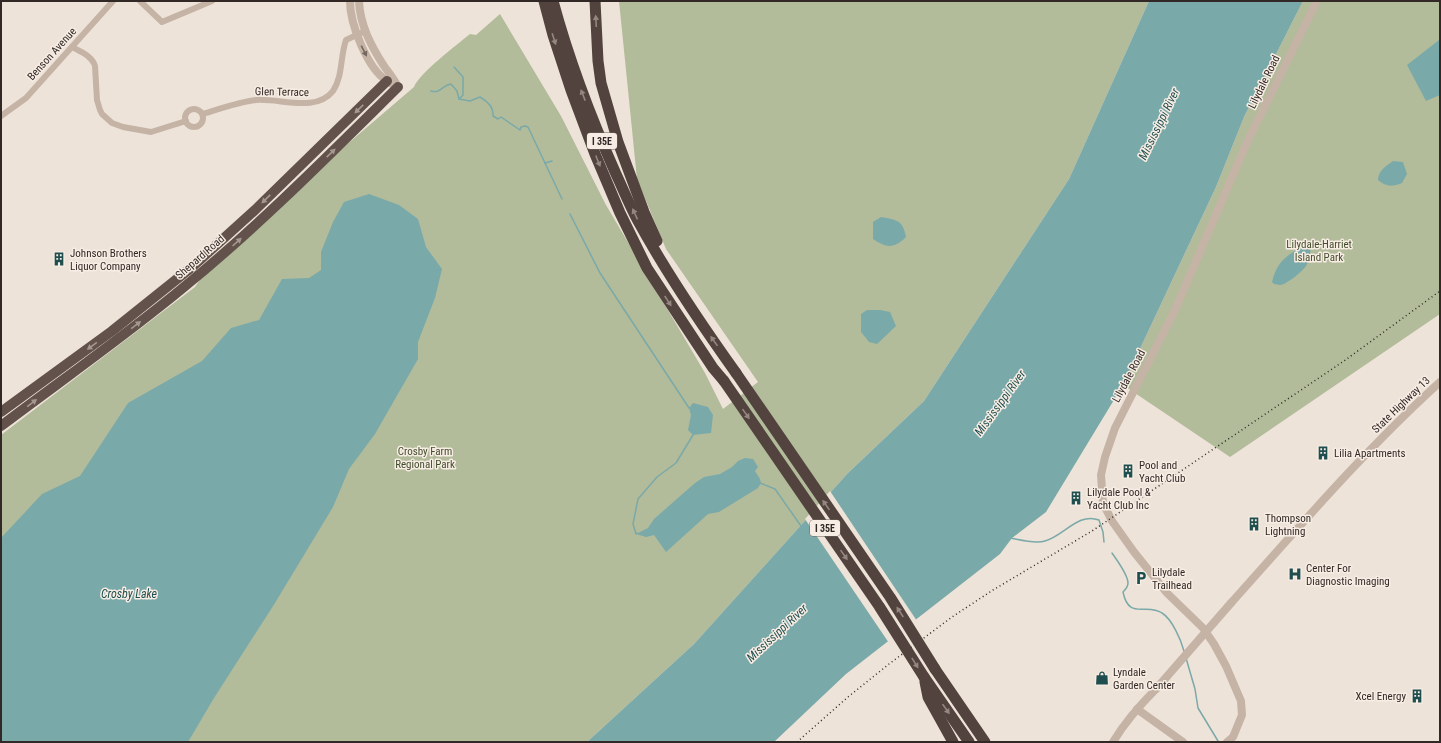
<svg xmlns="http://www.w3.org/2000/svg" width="1441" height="743" viewBox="0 0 1441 743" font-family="'Roboto Condensed',sans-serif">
	<rect width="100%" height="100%" fill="#eee3d8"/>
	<!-- green -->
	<g fill="#b2bc9a">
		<path d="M619,1H1149L1069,179L924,401L848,473L694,644L587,742H1V435L195,287L205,272L310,176L414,87C418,74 458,44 470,34L476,35L500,14L561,116L606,205L705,373L723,409L758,382L666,249L637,179Z"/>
		<path d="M1303,1H1440V314L1230,457L1123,385L1216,187L1244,117Z"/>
	</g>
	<!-- water -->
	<g fill="#7aa9a9">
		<path d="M1149,1H1303L1244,117L1216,187L1123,385L1046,512L1012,538L1000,554L846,674L774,742H587L694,644L848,473L924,401L1069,179Z"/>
		<path d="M1440,38V95L1426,101L1407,65L1439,40Z"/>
		<path d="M1393,161L1403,162L1407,174L1402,183C1392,187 1386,187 1378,180C1378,171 1386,166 1393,161Z"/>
		<path d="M369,194L399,205L418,219L426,247L442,269L435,298L418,342V359L375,434L349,469L333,507L275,603L214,698L188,742H1V538L42,494L80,476L128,403L202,361L231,328L259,320L282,279L309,278L321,270V252L333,222L344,202Z"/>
		<path d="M881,217C897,220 903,220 906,237C894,249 886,248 873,239V222Z"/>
		<path d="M1301,247H1310C1311,253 1310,260 1306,266C1303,271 1286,285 1280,285C1278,285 1276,284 1274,284L1272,282C1277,262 1285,257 1301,247Z"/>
		<path d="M867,310H880L890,312L896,326L877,344L869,342L861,332V314Z"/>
		<path d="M693,403L708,407L713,415L711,433L693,435L688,430L691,415L689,408Z"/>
		<path d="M745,458L753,459L758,467L755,471L760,479L761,483L758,488L719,512L708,514L666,552L654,535L646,537L636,534L648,528L654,519L695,483L704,477L720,474L732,467L738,461Z"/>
	</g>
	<!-- pier -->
	<path fill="#eee3d8" d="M830,491L917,621L889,643L805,519Z"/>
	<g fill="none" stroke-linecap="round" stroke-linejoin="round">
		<!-- stream -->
		<g stroke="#7aa9a9" stroke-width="1.5">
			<path d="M454,67L463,77V95L459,99"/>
			<path d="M431,91C441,94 442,85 451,84L457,91L459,99L470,101L480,97C487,101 494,107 493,116L498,119L501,117L520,130L521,127L525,126L528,127L562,199"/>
			<path d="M545,163L552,161"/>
			<path d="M570,214L600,273L689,408"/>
			<path d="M760,483L775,489L801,526"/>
			<path d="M637,533L636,534L633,524L638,499L657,477L676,463L693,435"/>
			<path d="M1010,538C1021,540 1034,544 1045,541C1064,536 1078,512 1099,520L1103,532L1104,542"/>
			<path d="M1112,553C1117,560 1128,575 1128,583C1128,587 1125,590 1123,592C1129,621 1146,602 1162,613C1172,619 1181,640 1184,651"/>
			<path d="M1186,658L1195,689L1198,708L1218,741"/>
		</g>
		<!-- minor -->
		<g stroke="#c5b3a6" stroke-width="6">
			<path d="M140,1L162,22L212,1"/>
			<path d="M72,47C81,52 92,56 95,66L97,100L100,110L102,114L112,123L123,127L151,132L186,121"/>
			<circle cx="194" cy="118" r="9"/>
			<path d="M203,114C220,109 238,102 256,100C280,98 316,113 333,91C343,76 340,57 346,40L365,31"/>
			<path d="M1,116L26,98L113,1"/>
		</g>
		<!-- tertiary -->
		<g stroke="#c5b3a6" stroke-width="8">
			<path d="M350,1C350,24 367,68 387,81C390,84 395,85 398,87"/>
			<path d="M359,1C360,25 371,46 384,66C389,73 394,79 398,87"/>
			<path d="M1231,603C1299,527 1365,450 1440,382"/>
			<path d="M1137,709L1183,742"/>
			<path d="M1113,742C1125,722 1140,705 1156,689"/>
			<path d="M1227,742L1233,737L1242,715L1241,701L1226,666L1214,644L1203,628L1167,593L1134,552L1112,521L1103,503L1101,475L1105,457L1115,428L1175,310L1248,140L1317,1"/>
		</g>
		<!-- trunk -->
		<g stroke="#62524b" stroke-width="10">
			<path d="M1,412L112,331L192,267L255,210L387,81"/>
			<path d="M1,426C62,380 125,336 184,287C260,225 329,155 398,87"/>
		</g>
		<!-- motorway -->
		<g stroke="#52433e" stroke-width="11">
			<path d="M544,1L553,35L571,90L595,154L620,213L647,268L713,368L724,381"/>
			<path d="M553,1C569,60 591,118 616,174C623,189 630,206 638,221C667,274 701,324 736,373"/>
			<path d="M595,1L598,61L601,83L618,142L644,212L657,241"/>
			<path d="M935,669L985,742"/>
			<path d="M924,677L969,742"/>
			<path d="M925,682L928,697L953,742"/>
		</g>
		<!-- rail -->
		<path stroke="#322926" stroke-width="1.5" stroke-dasharray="1 3" stroke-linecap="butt" d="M797,742L848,697L889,664L952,617L993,590L1092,531L1344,361L1440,291"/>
		<!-- tertiary-bridge -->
		<path stroke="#c5b3a6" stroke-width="8" d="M1156,689L1231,603"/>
		<!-- motorway-bridge -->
		<g stroke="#52433e" stroke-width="11">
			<path d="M736,373L890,597L935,669"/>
			<path d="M724,381L879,606L924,677"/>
		</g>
	</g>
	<!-- one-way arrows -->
	<defs><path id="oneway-solid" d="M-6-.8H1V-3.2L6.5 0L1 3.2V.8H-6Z"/></defs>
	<g fill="#948780">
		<use href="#oneway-solid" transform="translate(596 21) rotate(-93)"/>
		<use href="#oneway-solid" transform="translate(554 39) rotate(72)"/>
		<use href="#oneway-solid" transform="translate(583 95) rotate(-111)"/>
		<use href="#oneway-solid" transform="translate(598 161) rotate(68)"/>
		<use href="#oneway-solid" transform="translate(635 214) rotate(-115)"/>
		<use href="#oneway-solid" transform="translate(668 301) rotate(57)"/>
		<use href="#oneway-solid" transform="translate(714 341) rotate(-125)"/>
		<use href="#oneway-solid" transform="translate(746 414) rotate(55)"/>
		<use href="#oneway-solid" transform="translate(826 505) rotate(-125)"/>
		<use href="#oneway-solid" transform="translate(844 555) rotate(55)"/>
		<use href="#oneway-solid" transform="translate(900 612) rotate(-123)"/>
		<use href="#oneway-solid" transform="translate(915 663) rotate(58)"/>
		<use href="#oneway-solid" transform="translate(946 709) rotate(55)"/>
	</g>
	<use fill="#746760" href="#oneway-solid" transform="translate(364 51) rotate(63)"/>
	<g fill="#a59890">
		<use href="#oneway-solid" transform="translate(359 109) rotate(136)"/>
		<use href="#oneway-solid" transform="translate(331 153) rotate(-44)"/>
		<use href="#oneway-solid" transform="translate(266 199) rotate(136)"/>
		<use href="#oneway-solid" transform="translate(237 242) rotate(-42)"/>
		<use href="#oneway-solid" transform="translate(136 325) rotate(-37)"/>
		<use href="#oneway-solid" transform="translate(92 346) rotate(144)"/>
		<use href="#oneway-solid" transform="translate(32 403) rotate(-37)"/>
	</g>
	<!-- icons -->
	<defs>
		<g id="building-bare" transform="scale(1.08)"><path d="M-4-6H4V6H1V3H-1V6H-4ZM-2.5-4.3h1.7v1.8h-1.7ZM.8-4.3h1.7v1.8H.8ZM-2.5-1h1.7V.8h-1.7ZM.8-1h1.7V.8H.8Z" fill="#1f4e4f" stroke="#f7ede4" stroke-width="2.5" paint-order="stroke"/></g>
		<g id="hospital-bare" transform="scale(1.08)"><path d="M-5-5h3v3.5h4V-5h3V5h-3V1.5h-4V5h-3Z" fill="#1f4e4f" stroke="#f7ede4" stroke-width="2.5" paint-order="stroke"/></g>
		<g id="parking-bare" transform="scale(1.08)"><path d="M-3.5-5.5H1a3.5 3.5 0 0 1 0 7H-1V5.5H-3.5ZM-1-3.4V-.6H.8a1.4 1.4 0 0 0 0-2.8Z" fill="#1f4e4f" stroke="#f7ede4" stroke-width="2.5" paint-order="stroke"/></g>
		<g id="shop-bare" transform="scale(1.08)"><path d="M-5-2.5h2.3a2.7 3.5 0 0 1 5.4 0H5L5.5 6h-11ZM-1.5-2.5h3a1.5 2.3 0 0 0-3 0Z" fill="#1f4e4f" stroke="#f7ede4" stroke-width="2.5" paint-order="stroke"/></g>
	</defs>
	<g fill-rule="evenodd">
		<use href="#building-bare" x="59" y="259"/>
		<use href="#building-bare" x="1323" y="453"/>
		<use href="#building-bare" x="1128" y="471"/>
		<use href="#building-bare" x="1076" y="498"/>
		<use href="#building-bare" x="1254" y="524"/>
		<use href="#hospital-bare" x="1295" y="574"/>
		<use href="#parking-bare" x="1141" y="578"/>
		<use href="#shop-bare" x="1102" y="678"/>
		<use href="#building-bare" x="1417" y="696"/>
	</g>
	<g text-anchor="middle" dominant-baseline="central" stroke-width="3" stroke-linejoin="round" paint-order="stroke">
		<!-- shield labels -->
		<g fill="#f7ede4" stroke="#6d645f" stroke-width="1">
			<rect x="587" y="133" width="30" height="16" rx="3"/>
			<rect x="810" y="520" width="30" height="16" rx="3"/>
		</g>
		<g font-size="10" font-weight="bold" fill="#322926">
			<text x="602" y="141">I 35E</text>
			<text x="825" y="528">I 35E</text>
		</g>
		<!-- street labels -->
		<g font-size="11" fill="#322926" stroke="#f7ede4">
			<text transform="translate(52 54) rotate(-48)">Benson Avenue</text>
			<text transform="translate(1264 82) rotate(-64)">Lilydale Road</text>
			<text transform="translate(282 92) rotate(1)">Glen Terrace</text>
			<text transform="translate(200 257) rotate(-41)">Shepard Road</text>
			<text transform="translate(1129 376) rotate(-62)">Lilydale Road</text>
			<text transform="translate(1401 405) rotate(-44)">State Highway 13</text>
		</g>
		<!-- park labels -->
		<g font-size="11" fill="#434e2c" stroke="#f7ede4">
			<text x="1319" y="244">Lilydale-Harriet<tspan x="1319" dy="13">Island Park</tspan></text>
			<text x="425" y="451">Crosby Farm<tspan x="425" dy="13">Regional Park</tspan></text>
		</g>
		<!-- poi labels -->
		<g font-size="11" fill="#322926" stroke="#f7ede4" text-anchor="start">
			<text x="70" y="253">Johnson Brothers<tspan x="70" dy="13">Liquor Company</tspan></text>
			<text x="1334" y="453">Lilia Apartments</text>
			<text x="1139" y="465">Pool and<tspan x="1139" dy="13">Yacht Club</tspan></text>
			<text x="1087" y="492">Lilydale Pool &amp;<tspan x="1087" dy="13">Yacht Club Inc</tspan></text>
			<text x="1265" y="518">Thompson<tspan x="1265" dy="13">Lightning</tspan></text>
			<text x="1306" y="568">Center For<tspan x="1306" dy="13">Diagnostic Imaging</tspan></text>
			<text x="1152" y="572">Lilydale<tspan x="1152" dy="13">Trailhead</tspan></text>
			<text x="1113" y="672">Lyndale<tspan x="1113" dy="13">Garden Center</tspan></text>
			<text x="1406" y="696" text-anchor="end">Xcel Energy</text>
		</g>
		<!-- water labels -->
		<g font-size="12" font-style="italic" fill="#1f4e4f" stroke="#f7ede4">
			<text transform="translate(1159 124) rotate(-64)">Mississippi River</text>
			<text transform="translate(1000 403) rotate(-54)">Mississippi River</text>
			<text x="129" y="594">Crosby Lake</text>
			<text transform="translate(777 633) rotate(-43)">Mississippi River</text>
		</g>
	</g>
	<!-- border -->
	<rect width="1441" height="743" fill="none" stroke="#322926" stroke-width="4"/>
</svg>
